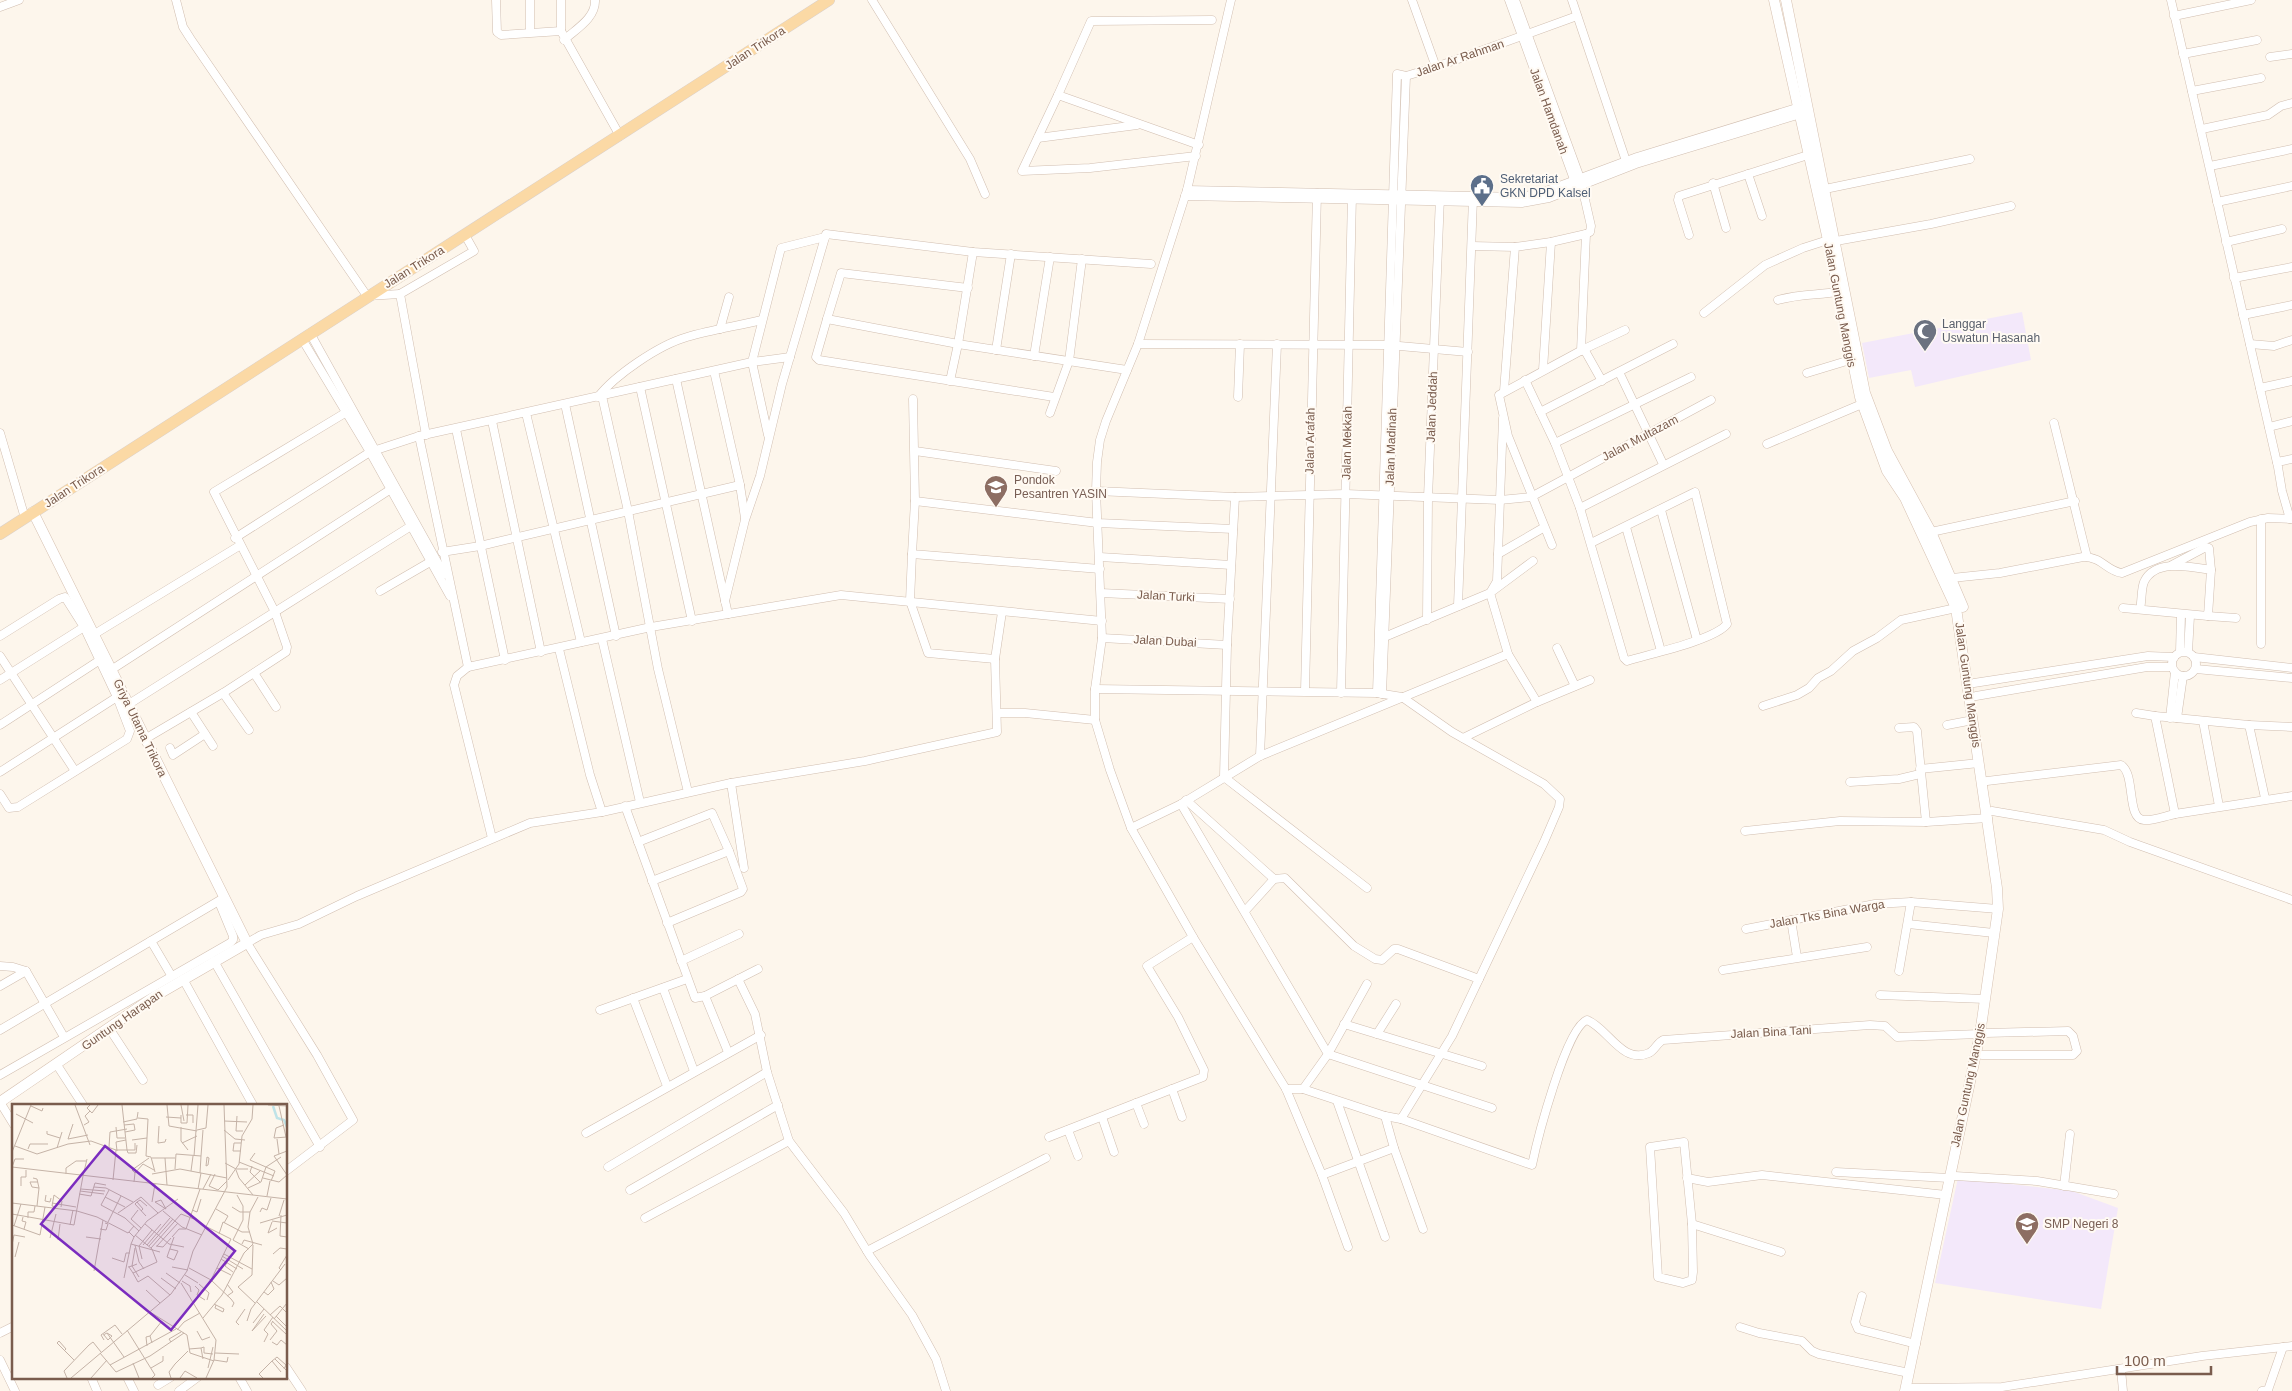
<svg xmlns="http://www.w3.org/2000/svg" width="2292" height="1391" viewBox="0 0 2292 1391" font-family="Helvetica,sans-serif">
	<rect width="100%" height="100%" fill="#fdf6ec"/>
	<!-- education -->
	<g fill="#f3e8fa">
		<path d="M2022,312L2031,360L1915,387L1911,370L1869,378L1862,343Z"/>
		<path d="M1958,1178L2072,1191L2118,1208L2101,1309L1935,1283Z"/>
	</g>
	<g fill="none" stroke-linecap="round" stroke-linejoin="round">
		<!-- street casing -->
		<g stroke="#d1beb0" stroke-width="9">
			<g id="street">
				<path d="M176,0L183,27L190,38L367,296L400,294"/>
				<path d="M496,0L497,32L501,35L561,31L620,136"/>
				<path d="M530,0V32"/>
				<path d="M872,0L970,159L985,194"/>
				<path d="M1412,0L1436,67"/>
				<path d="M1509,0L1576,185"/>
				<path d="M1572,0L1626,161"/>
				<path d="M2171,0L2278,467L2282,491L2290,519"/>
				<path d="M0,7L19,0"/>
				<path d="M2174,16L2251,0"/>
				<path d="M561,31V0"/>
				<path d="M564,40C576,29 596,18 595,0"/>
				<path d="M2183,54L2257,40"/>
				<path d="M2270,57L2292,54"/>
				<path d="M2192,91L2261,78"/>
				<path d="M1058,95L1091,21L1212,20"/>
				<path d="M2202,129L2268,115L2281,106L2292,103"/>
				<path d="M1038,138L1137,125"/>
				<path d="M1196,156L1090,168L1022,171L1058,95L1199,145"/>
				<path d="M2210,166L2292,149"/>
				<path d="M1748,174L1762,216"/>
				<path d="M1713,183L1726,228"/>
				<path d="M1825,189L1970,159"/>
				<path d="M1187,190L1522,197L1546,191L1637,157L1803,106"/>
				<path d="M1185,196L1522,203L1549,198L1636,164L1804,113"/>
				<path d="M2217,202L2292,186"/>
				<path d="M1689,235L1678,200L1679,196L1808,155"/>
				<path d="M1836,241L1931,224L2011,206"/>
				<path d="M2226,242L2282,229"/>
				<path d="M1472,246L1515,247"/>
				<path d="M973,252L958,344L1127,370"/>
				<path d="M2234,278L2292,267"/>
				<path d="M1778,300C1798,294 1817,295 1838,292"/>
				<path d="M1704,313L1765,265L1803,248L1828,240"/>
				<path d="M2243,315L2292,305"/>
				<path d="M827,319L816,357L819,360L1054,397"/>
				<path d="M720,329L729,297"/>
				<path d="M310,333L444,574"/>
				<path d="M302,339L370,452L450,596"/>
				<path d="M1138,344L1388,345L1468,352"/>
				<path d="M2250,344L2274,346L2292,340"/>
				<path d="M1584,349L1625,330"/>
				<path d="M996,350L1011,254"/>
				<path d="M1581,351L1586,234"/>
				<path d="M1034,356L1050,257"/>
				<path d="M1543,370L1551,242"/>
				<path d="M714,371L740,485L745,518"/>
				<path d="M1619,372L1663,464"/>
				<path d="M1807,373L1850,360"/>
				<path d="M676,379L728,614"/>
				<path d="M1525,380L1555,443L1580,508L1624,658L1627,661C1649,654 1715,640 1727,624L1695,492L1591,543"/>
				<path d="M950,381L958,344L827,319L841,273L968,288"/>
				<path d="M640,387L692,621"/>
				<path d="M2260,388L2292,381"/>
				<path d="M1504,391L1515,247L1551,242L1586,234L1590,232L1591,226L1580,178L1515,0"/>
				<path d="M602,396L628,511L658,669L688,792"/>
				<path d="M598,397C615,375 659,345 687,337C711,330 737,326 762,320"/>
				<path d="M1238,397L1240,344"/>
				<path d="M913,399L915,501L912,554L1100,569"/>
				<path d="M565,404L616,636"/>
				<path d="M1540,412L1673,344"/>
				<path d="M526,413L581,642"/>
				<path d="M1050,413L1069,361L1082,259"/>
				<path d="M492,421L541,652"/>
				<path d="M2054,423L2087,557"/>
				<path d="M2269,427L2292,421"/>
				<path d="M456,429L505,660"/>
				<path d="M0,433L25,518"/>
				<path d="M426,435L400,294L474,251L465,235"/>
				<path d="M768,435L752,362L781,248L825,237"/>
				<path d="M419,436L468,667L651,627L841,595L1102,621"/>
				<path d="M1555,443L1691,377"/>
				<path d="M1767,444L1862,404"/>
				<path d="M915,451L1056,471"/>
				<path d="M2277,462L2292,459"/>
				<path d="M1096,491L1235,497L1346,494L1500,500L1531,497L1711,400"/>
				<path d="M1235,497L1227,645L1224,777L1367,888"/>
				<path d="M915,501L1098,523L1233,529"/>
				<path d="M1580,508L1726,434"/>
				<path d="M1661,510L1697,640"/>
				<path d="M2261,519V644"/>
				<path d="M1626,527L1661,651"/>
				<path d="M1931,532L2075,501"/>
				<path d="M235,538L370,452L419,436L752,362L790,357"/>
				<path d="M1552,545L1508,436L1499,395L1584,349L1602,381"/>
				<path d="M442,552L480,546L740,485"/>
				<path d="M912,554L910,601L928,653L995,659"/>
				<path d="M1498,554L1543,528"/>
				<path d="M1100,557L1231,565"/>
				<path d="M1533,561L1490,593L1508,654L1537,702L1590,680"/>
				<path d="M2172,565L2206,547L2209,548L2211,570"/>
				<path d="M1952,578L2000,573L2083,557C2103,557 2106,571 2122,573L2250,522L2268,518L2292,519"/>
				<path d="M380,591L430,562"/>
				<path d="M1101,593L1230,599"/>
				<path d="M725,601L745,520L760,476L782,384L826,234L973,252L1151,264"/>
				<path d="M1458,606L1473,198"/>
				<path d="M2123,608L2208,616L2211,570C2192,567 2155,558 2144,582C2141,589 2142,601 2140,609"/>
				<path d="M2208,616L2236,618"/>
				<path d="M1427,620L1428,498L1440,197"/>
				<path d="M93,635L239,546"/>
				<path d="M0,636L59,599L65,597L84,627L117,697L130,731L127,739L18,807L9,808L0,794"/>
				<path d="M1102,638L1227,645"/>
				<path d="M1382,638L1490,593L1497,581L1503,418"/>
				<path d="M602,639L640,802"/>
				<path d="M1557,648L1575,686"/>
				<path d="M559,649L590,775L602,812"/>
				<circle cx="2184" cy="664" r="12"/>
				<path d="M2180,652L2181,614"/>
				<path d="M2188,652L2190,616"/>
				<path d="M0,656L75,771"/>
				<path d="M2194,657L2292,668"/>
				<path d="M468,667L457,676L454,685L492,838"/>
				<path d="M2196,669L2292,678"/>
				<path d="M111,670L391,489"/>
				<path d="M254,673L276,707"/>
				<path d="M0,680L84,627"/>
				<path d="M1974,683L2148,656L2174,657"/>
				<path d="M1095,689L1377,693L1402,697L1452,732L1544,784L1560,799L1559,807L1544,842L1452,1036L1401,1119L1385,1116L1303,1089"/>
				<path d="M1305,691L1317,193"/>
				<path d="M223,693L249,730"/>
				<path d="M1341,693L1352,195"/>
				<path d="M1377,693L1397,74L1406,76L1436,67L1577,16"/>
				<path d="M1382,694L1406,76"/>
				<path d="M1976,696L2147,667H2172"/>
				<path d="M129,704L411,526"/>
				<path d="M1763,706L1797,695L1809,688L1818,678L1831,671L1853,651L1877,638L1901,620L1956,608"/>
				<path d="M191,712L213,746"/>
				<path d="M998,713H1025L1095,720V689L1102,638L1096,491L1097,462L1100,440L1106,421L1138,344L1187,190L1231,0"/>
				<path d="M2136,713L2155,716"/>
				<path d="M2170,718L2175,672"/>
				<path d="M2177,718L2183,676"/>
				<path d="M1095,720L1110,770L1131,828L1181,804L1260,756L1508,654"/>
				<path d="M2203,721L2219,806"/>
				<path d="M0,725L103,658"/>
				<path d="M1947,725L1973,720"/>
				<path d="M2249,725L2292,727"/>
				<path d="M1899,728L1914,727L1917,731L1926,822"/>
				<path d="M1463,738L1537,702"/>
				<path d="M145,739L223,693L286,652L287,647L275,612L214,492L345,413"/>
				<path d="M170,748L173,755L205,734"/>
				<path d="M1260,756L1277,344"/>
				<path d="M1920,769L1979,763"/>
				<path d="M0,772L117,697"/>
				<path d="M1987,781L2121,765C2136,774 2126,819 2144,820C2153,821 2165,816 2175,814"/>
				<path d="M1850,782L1899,779L1920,774"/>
				<path d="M731,783L744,868"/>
				<path d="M1186,800L1274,879L1285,878L1354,946L1375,959L1382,960L1394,949H1398L1479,979"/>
				<path d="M2266,800L2175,814L2155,716L2249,725L2265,798L2266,800L2292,796"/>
				<path d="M1181,804L1328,1054L1303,1089H1286"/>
				<path d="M625,806L695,998L705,996L758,969"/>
				<path d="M1992,811L2104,830L2130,842L2292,900"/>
				<path d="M1131,828L1193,937L1286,1089L1322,1175L1348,1247"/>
				<path d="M1745,831L1840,821L1926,822L1988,818"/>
				<path d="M638,842L712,813L729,851L743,889L741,892L667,923"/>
				<path d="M652,881L729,851"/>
				<path d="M1245,911L1274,879"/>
				<path d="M1791,920L1797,957"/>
				<path d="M1908,924L1994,933"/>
				<path d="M1746,929L1875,904L1911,902L1998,909"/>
				<path d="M151,941L171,975"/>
				<path d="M214,961L320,1147"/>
				<path d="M681,961L739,934"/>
				<path d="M0,966L13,967L26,971L64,1037"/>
				<path d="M1723,970L1867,947"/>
				<path d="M1899,971L1911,902"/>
				<path d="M183,979L253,1105"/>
				<path d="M738,979L755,1014L767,1072L789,1141L844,1213L870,1256L912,1315L936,1359L946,1391"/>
				<path d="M1367,984L1328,1054L1492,1108"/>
				<path d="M0,986L26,971"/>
				<path d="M663,988L694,1071"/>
				<path d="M1880,995L1985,999"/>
				<path d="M705,996L728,1052"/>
				<path d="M633,998L667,1086"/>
				<path d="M600,1010L687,979"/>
				<path d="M1344,1024L1482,1066"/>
				<path d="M109,1028L143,1080"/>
				<path d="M0,1030L222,899"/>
				<path d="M1377,1034L1396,1004"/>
				<path d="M1982,1055H2073L2077,1051L2073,1036L2068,1031L1986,1033"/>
				<path d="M57,1065L83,1105"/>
				<path d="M0,1075L230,943L233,940V936L219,902"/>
				<path d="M1172,1089L1182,1117"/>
				<path d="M1337,1101L1385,1237"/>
				<path d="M0,1102L14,1125"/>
				<path d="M1136,1103L1144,1124"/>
				<path d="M1102,1117L1114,1152"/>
				<path d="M1401,1119L1532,1165C1537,1141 1566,1027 1587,1020C1608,1028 1622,1065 1649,1053C1655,1050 1657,1043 1663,1040L1870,1025L1885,1026L1897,1037L1980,1034"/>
				<path d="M1068,1130L1078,1156"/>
				<path d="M586,1133L761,1035"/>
				<path d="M1049,1137L1203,1077L1204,1070L1178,1017L1147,966L1193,937"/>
				<path d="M1684,1142L1692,1224L1693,1272L1692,1280L1683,1283L1658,1277L1650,1147Z"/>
				<path d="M1394,1148L1423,1229"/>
				<path d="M608,1167L767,1072"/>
				<path d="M286,1171L353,1120L317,1055L247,943L261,935L299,924L357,896L530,823L602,812L731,783L865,761L997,732L995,659L1002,612"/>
				<path d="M1836,1172L1949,1178"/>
				<path d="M1322,1175L1394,1148L1385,1116"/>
				<path d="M1955,1176L2037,1181L2114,1194"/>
				<path d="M1687,1178L1708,1182L1762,1175L1946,1195"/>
				<path d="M2064,1186L2070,1134"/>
				<path d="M630,1190L778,1105"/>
				<path d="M645,1218L789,1141"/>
				<path d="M1692,1224L1781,1252"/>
				<path d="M867,1251L1046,1158"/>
				<path d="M1862,1296L1855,1322L1858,1329L1916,1344"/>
				<path d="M1740,1327L1759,1333L1802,1341L1812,1351L1819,1354L1909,1373"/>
				<path d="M0,1333L14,1326"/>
				<path d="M0,1360L15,1391"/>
				<path d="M286,1367L302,1391"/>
				<path d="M2121,1369L2123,1391"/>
				<path d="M91,1377L97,1391"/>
				<path d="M127,1377L134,1391"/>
				<path d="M239,1377L247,1391"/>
				<path d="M158,1385L171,1377"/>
				<path d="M1912,1388L2002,1387L2202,1356L2292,1346"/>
				<path d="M179,1391L198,1377"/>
				<path d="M2262,1391L2268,1390L2283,1347"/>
			</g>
		</g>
		<!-- secondary casing -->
		<g stroke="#d6c0b0" stroke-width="11">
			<g id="secondary">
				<path d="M1774,0L1828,240L1860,397L1887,471L1905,498L1956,608L1997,888L1998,909L1980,1034L1905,1391"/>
				<path d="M1786,0L1865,393L1887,451L1931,532L1963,607"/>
				<path d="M0,1102L157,995L247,943L33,512"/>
			</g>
		</g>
		<!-- primary casing -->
		<g stroke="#dad1cd" stroke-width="12">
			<path id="primary" d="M0,534L829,0"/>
		</g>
		<!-- street -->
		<use href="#street" stroke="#fff" stroke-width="8"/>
		<!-- secondary -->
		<use href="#secondary" stroke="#fff" stroke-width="10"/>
		<!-- primary -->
		<use href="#primary" stroke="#fbd9a5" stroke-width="11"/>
	</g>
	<!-- icons -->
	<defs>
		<g id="civic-pin" transform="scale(1.25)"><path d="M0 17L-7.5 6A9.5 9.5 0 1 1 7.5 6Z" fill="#5c6f8a" stroke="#fffaf3"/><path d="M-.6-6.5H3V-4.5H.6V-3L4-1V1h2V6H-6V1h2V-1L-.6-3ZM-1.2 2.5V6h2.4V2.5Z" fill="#fff"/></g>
		<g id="mosque-pin" transform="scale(1.25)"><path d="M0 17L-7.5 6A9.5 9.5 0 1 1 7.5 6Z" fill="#6b7280" stroke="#fffaf3"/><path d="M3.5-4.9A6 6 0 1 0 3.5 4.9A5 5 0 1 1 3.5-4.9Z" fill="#fff"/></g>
		<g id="school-pin" transform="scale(1.25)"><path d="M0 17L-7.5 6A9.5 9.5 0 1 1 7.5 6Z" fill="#8d6e63" stroke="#fffaf3"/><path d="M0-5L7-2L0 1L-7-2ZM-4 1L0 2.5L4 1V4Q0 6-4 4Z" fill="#fff"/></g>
	</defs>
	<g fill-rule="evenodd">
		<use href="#civic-pin" x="1482" y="186"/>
		<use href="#mosque-pin" x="1925" y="331"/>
		<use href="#school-pin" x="996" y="487"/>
		<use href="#school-pin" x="2027" y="1224"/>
	</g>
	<g text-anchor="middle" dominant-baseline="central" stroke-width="4" stroke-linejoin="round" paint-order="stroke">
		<!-- street labels -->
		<g font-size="12" fill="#7a5c4d" stroke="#fffaf3">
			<text transform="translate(755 48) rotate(-33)">Jalan Trikora</text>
			<text transform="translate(1460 58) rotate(-19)">Jalan Ar Rahman</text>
			<text transform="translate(1549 111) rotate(70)">Jalan Hamdanah</text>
			<text transform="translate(414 267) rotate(-32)">Jalan Trikora</text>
			<text transform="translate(1840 305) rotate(79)">Jalan Guntung Manggis</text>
			<text transform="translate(1432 407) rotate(-88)">Jalan Jeddah</text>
			<text transform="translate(1640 438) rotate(-28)">Jalan Multazam</text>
			<text transform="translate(1310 441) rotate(-89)">Jalan Arafah</text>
			<text transform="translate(1347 443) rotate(-89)">Jalan Mekkah</text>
			<text transform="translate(1391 447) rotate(-88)">Jalan Madinah</text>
			<text transform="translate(74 486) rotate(-33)">Jalan Trikora</text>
			<text transform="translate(1166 596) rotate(3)">Jalan Turki</text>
			<text transform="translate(1165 641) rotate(3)">Jalan Dubai</text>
			<text transform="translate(1968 685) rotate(82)">Jalan Guntung Manggis</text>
			<text transform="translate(140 728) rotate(64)">Griya Utama Trikora</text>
			<text transform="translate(1827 914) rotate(-10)">Jalan Tks Bina Warga</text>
			<text transform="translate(122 1020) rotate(-35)">Guntung Harapan</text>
			<text transform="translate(1771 1032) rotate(-3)">Jalan Bina Tani</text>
			<text transform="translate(1968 1085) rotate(-78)">Jalan Guntung Manggis</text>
		</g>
		<!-- service labels -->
		<g font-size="12" fill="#4e5e75" stroke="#fffaf3" text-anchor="start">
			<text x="1500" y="179">Sekretariat<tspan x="1500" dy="14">GKN DPD Kalsel</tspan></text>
		</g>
		<!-- worship labels -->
		<g font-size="12" fill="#5b616d" stroke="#fffaf3" text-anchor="start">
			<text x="1942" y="324">Langgar<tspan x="1942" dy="14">Uswatun Hasanah</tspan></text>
		</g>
		<!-- education labels -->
		<g font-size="12" fill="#785e54" stroke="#fffaf3" text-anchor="start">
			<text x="1014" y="480">Pondok<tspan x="1014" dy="14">Pesantren YASIN</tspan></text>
			<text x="2044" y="1224">SMP Negeri 8</text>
		</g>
	</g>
	<!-- overview -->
	<g transform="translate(12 1104)">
		<rect width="275" height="275" fill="#fdf6ec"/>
		<path fill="none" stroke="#bfe3e8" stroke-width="2.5" d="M261,2L265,14L272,16L275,23"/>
		<path fill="none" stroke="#c5b3a7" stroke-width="1" d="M63,1L78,41M78,1L75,4L80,9L86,1M155,1L157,22L185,27M169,1L172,17M256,1L275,2M19,2L30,7L31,4M267,2L274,33M4,10L21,19M169,11V19H175L176,1M174,11H181V19M225,12L224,27H231M154,13L169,14M126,14L136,15L134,52L139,53L143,68M212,17L235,18M111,18L125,15L126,8M72,21L77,18L73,12L78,7M112,21L122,20L123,26L113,28M272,21L264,24L262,34L275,33M147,22L146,39L153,38L154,35M104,23L105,34H113M169,23V37L176,46M185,26L194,24L196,1M212,26L223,35L233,36M35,27V30L48,34M56,35L76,31M56,35L61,20M265,35L267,50M120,36L135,34M170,39L185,32M229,39H222L221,47H229M3,42L25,50L56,40L79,37L104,46H115L110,1M97,43L98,28L115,25M45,44L50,28M16,45L18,40H36M115,46L116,49H124L125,41M115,46H123V39M105,47L104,38L114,36M275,47L262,52L275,71M0,48L19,1M243,49L238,56L263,67L259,77M182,52L186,1M189,52L191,26M195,53L197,54L196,61L194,62ZM140,54H163M153,54L155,81M227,58L262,72M213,59L224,65H236M240,62L238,68L248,78M0,63L3,55H12M0,63L275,95M163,65L164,50L189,52L188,69M224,66L227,74L241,91M179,67L181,52M123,69L131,60L142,66M54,70V64L64,57H74M140,70L168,65L215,74M203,70L197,82L206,86L215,77M71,72L75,55M21,74L25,75L27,84L25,102M251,74L267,78L275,71M101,76L104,46M216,76L227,60L230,32L240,15L241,1M26,78H18L20,83L27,84M122,78L123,69L120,66L137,54M233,81L248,67M9,82V73H14V66M82,83L94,84L121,98M236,84L249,78L254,63L269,53M69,85L93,87M186,85L189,69M191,85L199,70M97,86L89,101L113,114L127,127M68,87L92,90M67,90L79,92L83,79L94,81M34,91L33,97L38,98L39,94M225,91L231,102V116L226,126M255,92L258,77M93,93L113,103M125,98L123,100L134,112M140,98L143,80M0,99L65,107L85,113L116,129L122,122M40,99L64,103M44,103L40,102L42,91L50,97L49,103M220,103L228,108H238M154,105L143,98L149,96L154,105M204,105L216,112L212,119M126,106L119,115L129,124M180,106L185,108L189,95M129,107L131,105L125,98L128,96L135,102M151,107L170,123L190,131M248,108L250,104L255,106L259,94M106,109L129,93L146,109M0,110L62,121L71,72M269,111L268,132L275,133M267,112L272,96M11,113L10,117L14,118L12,125M16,114V108H22L23,102M260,117L275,119M96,118L109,92M260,118L256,129L265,124M248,119L275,111M133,120L157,140L172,143M0,121L28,131L33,103M58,121L61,106M2,122L9,100M195,123L219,135M88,125L94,126L96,120L93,119M174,125L188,85M226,126L221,136L237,145M117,128L122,133L135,117L166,95M207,130L211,118L230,128H238M74,133L89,135M122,133L119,140L148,148M160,133L167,125H174M38,134L44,110M46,136L48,120M230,140L232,136L250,141M0,141L2,131L13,133M123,141L127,158L132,165M131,141L149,120M135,141L158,114M241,141L240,171L226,183L243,199M137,142L161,115M144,142L151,143L159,134M145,142L166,119M139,144L169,110L182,115M158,145L166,147L162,156L155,153L162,133M212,150L240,165M261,150L268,144L275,145M210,152L231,165M3,153L7,138M100,154L112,158L114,149H118M130,155L127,142L140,126M209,155L225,165M217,155L213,162L221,168M125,160L120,162L127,173M116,163L120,162L123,144M117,163L121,169L145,158L140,145L123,131M160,163L176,166M177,164L199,176L219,195L222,199L220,203M205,164L219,171M269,166L267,164L275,151M82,167L91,116M121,169L126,178L136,172L158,191M154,169L168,179M173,171L186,179M112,174L119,140M149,174L164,185M199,176L219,135M170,177L178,182L179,188M261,177L267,181L275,174M169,179L204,236L202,256L194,274M187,180L197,189L195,196M215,180L221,188L215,192M183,182L187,186L185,191L193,196M134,186L148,199M252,188L256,191L262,185L259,178M245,198L275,227M202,200L212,205L211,208L203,204L204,201M138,208L175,231L178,249L202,257M258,211L268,202L275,209M264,212L275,223M191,214L210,191L232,149L241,140L236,123L238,108L246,93M262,215L275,199M235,217L239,205L273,160M260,217L274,230M241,219L252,205M227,221L224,218L233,205M115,226L143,271L140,274M165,226L172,218L188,209M185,227L190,236L198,233M240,227L254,212M240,227L252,210M91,231L95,229L112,253M92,231L96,236L100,232L95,229M138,232L150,217M92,236L89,231L103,221L110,230M258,236L265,227L259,220L261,217M159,238L157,235L169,228M252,238L256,230L252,226L261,213M260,238L265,241L269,236L275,241M45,239L62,256M45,239L47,237L54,245L52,247M135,242L134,233L138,232L140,239M189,244L192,243V249L201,250M177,245L189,244L191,255M88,249L104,268L138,252L172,229M203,249L227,250M263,255L275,267M202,256L215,258L216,253M260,257L265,253L274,261L272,265M121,259L127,274M98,261L164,225M139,264L151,257V252M196,264L201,243M55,274L52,267L77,241L81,238L89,248M59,274L159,190L175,167L181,147L215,83L212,1M79,274L95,256M159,274L157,268L163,260L176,247M168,274L173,267L185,274M251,274L247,270L260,257L269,268"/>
		<path fill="#7b2cbf" fill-opacity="0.15" stroke="#7b2cbf" stroke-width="2.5" d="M93,42L223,147L159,226L29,120Z"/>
		<rect width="275" height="275" fill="none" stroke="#7a5c4d" stroke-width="2.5"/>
	</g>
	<!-- scale -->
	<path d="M2117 1366v8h94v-8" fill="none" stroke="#7a5c4d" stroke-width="2.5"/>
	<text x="2124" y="1366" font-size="15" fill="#7a5c4d" stroke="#fffaf3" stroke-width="4" paint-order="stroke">100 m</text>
</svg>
